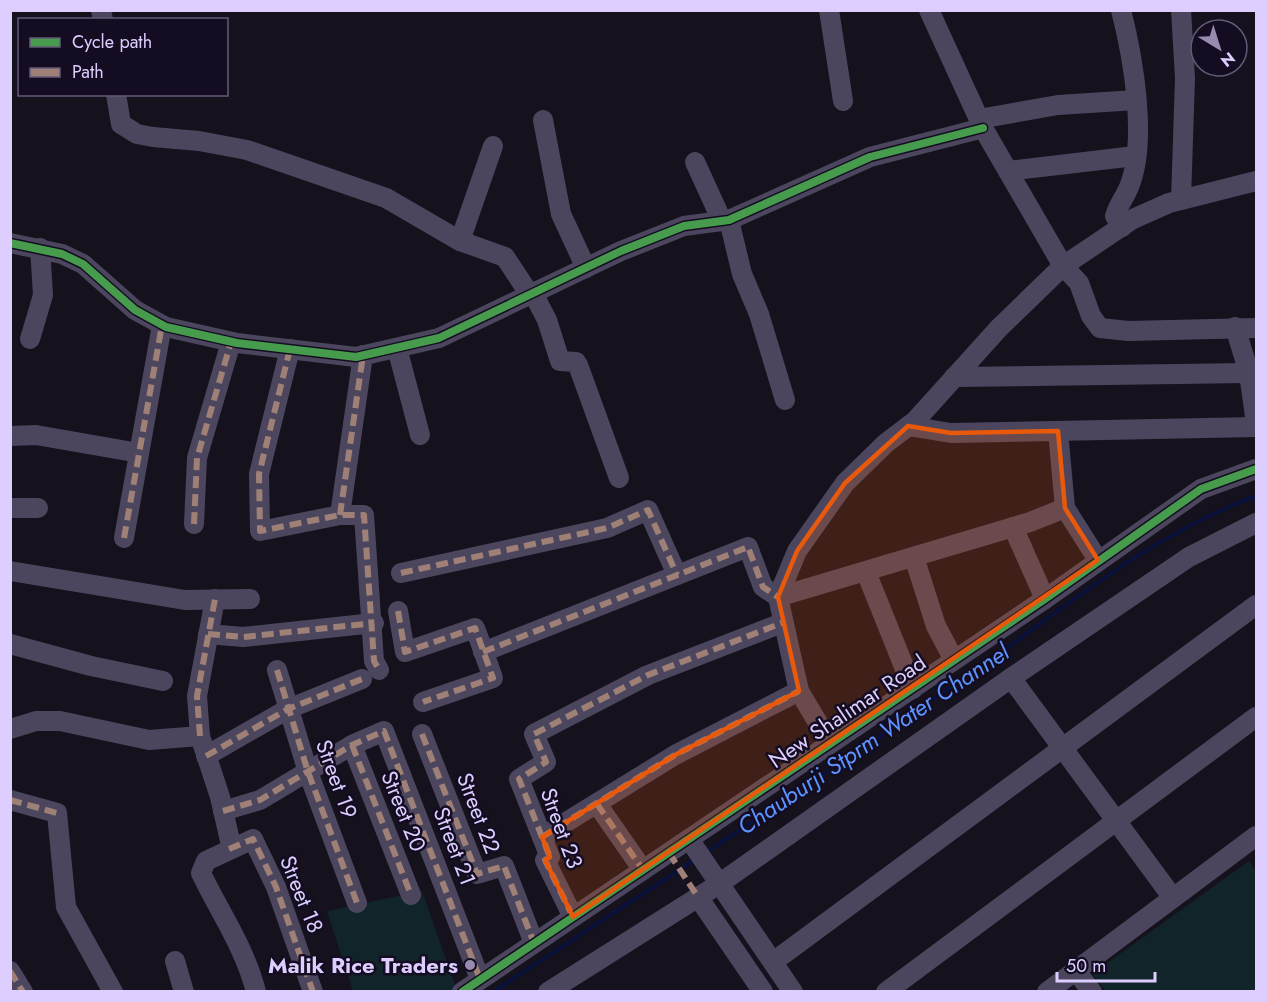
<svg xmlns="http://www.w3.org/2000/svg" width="1267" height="1002" viewBox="0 0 1267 1002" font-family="Jost,sans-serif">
	<rect width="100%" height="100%" fill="#15121d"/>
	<!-- green -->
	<g fill="#11242a">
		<path d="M1249,861L1256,871V991H1106L1092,974Z"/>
		<path d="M422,891L457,991H353L327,911Z"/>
	</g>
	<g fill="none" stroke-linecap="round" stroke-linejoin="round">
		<!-- stream -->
		<g stroke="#0a123c" stroke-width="4">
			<path d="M705,853C800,791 894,728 987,662C1073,601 1157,532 1256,496"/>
			<path d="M493,992L696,859"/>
		</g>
		<!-- minor -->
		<g stroke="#4b465e" stroke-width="20">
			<path d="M101,10L103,20"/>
			<path d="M829,10L843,101"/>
			<path d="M929,10L983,128L1063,266L1079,283L1091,316L1100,328L1128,331L1256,328"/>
			<path d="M1121,10C1133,57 1148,141 1129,187C1125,197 1118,205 1115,216L1122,227"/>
			<path d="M116,94L121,124L137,134L153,137L199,141L247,150L386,198L460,241L505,257L530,295"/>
			<path d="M979,119L1058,105L1136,100"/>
			<path d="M543,120L561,214L586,268"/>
			<path d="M695,162L722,221"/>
			<path d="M1008,171L1135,156"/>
			<path d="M1181,200L1185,78L1181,10"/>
			<path d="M729,220L742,274L759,314L785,400"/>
			<path d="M460,241L493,146"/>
			<path d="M10,243L62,254L83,264L135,310L166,327L237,343L356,357L439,338L621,251L684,226L729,220L870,157L983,128"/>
			<path d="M533,293L547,320L560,361L576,362L578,365L619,478"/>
			<path d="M1235,327L1249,373L1256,424"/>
			<path d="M30,339L43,295L40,248"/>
			<path d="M397,348L420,435"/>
			<path d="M290,349L259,474L260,531L340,515H364L374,661L379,670"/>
			<path d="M954,377L1249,373"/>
			<path d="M908,426L951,433L1256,427"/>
			<path d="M1058,431L1065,508L1098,560"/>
			<path d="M10,436L36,435L139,453"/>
			<path d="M10,508H38"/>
			<path d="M340,515L363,355"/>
			<path d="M194,524L197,458L231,342"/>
			<path d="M1013,527L1045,599"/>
			<path d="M124,538L162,325"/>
			<path d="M914,557L936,626L954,660"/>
			<path d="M10,571L185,600L250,599"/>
			<path d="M866,572L913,689"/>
			<path d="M401,573L607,528L648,510L677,575"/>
			<path d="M215,599L197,696L200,736L220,797L231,845L229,849"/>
			<path d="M398,611L405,652L475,628L493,678L423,702"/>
			<path d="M208,634L243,637L374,623"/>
			<path d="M10,644L91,666L163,681"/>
			<path d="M483,652L748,547L763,587L778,597L1030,522L1065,508"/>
			<path d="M277,670L308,772L357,903"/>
			<path d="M1011,678L1173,898"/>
			<path d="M10,729L36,721H60L149,740L200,736"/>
			<path d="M422,734L477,874L504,866L534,943"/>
			<path d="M830,743L799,691L778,597L797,551L845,483L886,443L915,421L999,328L1063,266L1133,219L1169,203L1256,181"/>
			<path d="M352,745L411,895"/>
			<path d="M206,756L288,709L362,679"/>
			<path d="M10,800L57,813L66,907L113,992"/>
			<path d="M597,804L643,870"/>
			<path d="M223,811L260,800L352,745L384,731L480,979"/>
			<path d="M542,837L675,755L799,691"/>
			<path d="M689,839L793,992"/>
			<path d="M698,897L763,992"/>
			<path d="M573,917L545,860L550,857L519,779L546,762L534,734L648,675L782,623"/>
			<path d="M175,961L184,992"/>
			<path d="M773,962L1256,605"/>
			<path d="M10,971L23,992"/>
			<path d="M1076,971L1092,992"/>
			<path d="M256,992C245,948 220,913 201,873L206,861L253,839L276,887L313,992"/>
			<path d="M462,992L1045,599L1201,489L1256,469"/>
			<path d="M548,992L719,884L1011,678L1189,557L1256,523"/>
			<path d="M886,992L1256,717"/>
			<path d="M1047,992L1256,836"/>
		</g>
		<!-- quiet -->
		<g stroke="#9e8076" stroke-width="6" stroke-dasharray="12 6" stroke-linecap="butt">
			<path d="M290,349L259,474L260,531L340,515H364L374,661L379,670"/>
			<path d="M340,515L363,355"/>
			<path d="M194,524L197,458L231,342"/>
			<path d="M124,538L162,325"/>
			<path d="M401,573L607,528L648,510L677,575"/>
			<path d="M398,611L405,652L475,628L493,678L423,702"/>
			<path d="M208,634L243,637L374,623"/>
			<path d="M483,652L748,547L763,587L778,597"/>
			<path d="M277,670L308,772L357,903"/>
			<path d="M422,734L477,874L504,866L534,943"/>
			<path d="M200,736L197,696L215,599"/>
			<path d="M352,745L411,895"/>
			<path d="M206,756L288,709L362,679"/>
			<path d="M10,800L57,813"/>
			<path d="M597,804L643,870"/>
			<path d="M223,811L260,800L352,745L384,731L480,979"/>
			<path d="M542,837L675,755L799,691"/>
			<path d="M229,849L253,839L276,887L313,992"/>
			<path d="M669,853L698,897"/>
			<path d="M573,917L545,860L550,857L519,779L546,762L534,734L648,675L782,623"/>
			<path d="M10,971L23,992"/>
		</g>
		<!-- cycleway casing -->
		<g stroke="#140d22" stroke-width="11">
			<g id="cycleway">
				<path d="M10,243L62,254L83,264L135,310L166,327L237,343L356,357L439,338L621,251L684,226L729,220L870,157L983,128"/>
				<path d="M462,992L1045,599L1201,489L1256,469"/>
			</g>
		</g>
		<!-- cycleway -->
		<use href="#cycleway" stroke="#469c4c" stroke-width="8"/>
	</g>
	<!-- marked area -->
	<path fill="#e8590c" fill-opacity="0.2" stroke="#e8590c" stroke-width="4.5" stroke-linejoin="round" d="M908,426L951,433L1058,431L1065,508L1098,560L573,917L545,860L550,857L542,837L675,755L799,691L778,597L797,551L845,483Z"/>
	<!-- markers -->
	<circle fill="#978cb0" stroke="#140d22" stroke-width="2" cx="470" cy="965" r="6"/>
	<g text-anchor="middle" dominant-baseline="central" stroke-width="5" stroke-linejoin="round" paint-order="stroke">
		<!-- street labels -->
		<g font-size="22" fill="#ddceff" stroke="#140d22">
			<text transform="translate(847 711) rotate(-34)">New Shalimar Road</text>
			<text transform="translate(337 779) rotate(70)">Street 19</text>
			<text transform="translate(404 811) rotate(68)">Street 20</text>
			<text transform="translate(479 813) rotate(69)">Street 22</text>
			<text transform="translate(562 828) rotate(70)">Street 23</text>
			<text transform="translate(455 846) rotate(69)">Street 21</text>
			<text transform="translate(302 894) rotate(68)">Street 18</text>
		</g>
		<!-- poi labels -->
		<g font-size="22" font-weight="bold" fill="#ddceff" stroke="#140d22" text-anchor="end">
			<text x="458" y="965">Malik Rice Traders</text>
		</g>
		<!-- water labels -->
		<g font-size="24" font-style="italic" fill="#5c94ff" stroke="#140d22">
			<text transform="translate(873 739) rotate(-34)">Chauburji Stprm Water Channel</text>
		</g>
	</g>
	<!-- border -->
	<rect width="1267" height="1002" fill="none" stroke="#ddceff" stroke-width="24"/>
	<!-- legend -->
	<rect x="18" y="18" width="210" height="78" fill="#140d22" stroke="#645a7a" stroke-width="1.5"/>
	<rect x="30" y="38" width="30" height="9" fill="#469c4c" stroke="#645a7a" stroke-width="1.5"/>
	<text x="72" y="48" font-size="18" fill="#ddceff">Cycle path</text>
	<rect x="30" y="68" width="30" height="9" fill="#9e8076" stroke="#645a7a" stroke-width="1.5"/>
	<text x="72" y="78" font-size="18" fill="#ddceff">Path</text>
	<!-- north arrow -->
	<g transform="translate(1219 48) rotate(142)"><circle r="28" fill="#140d22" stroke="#645a7a" stroke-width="1.5"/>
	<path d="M0-4.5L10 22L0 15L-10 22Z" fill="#978cb0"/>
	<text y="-9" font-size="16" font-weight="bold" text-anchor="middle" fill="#ddceff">N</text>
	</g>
	<!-- scale -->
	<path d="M1057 972v9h98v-9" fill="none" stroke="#ddceff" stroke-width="3"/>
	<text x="1066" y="972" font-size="18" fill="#ddceff" stroke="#140d22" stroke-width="4.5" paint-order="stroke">50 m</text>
</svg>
